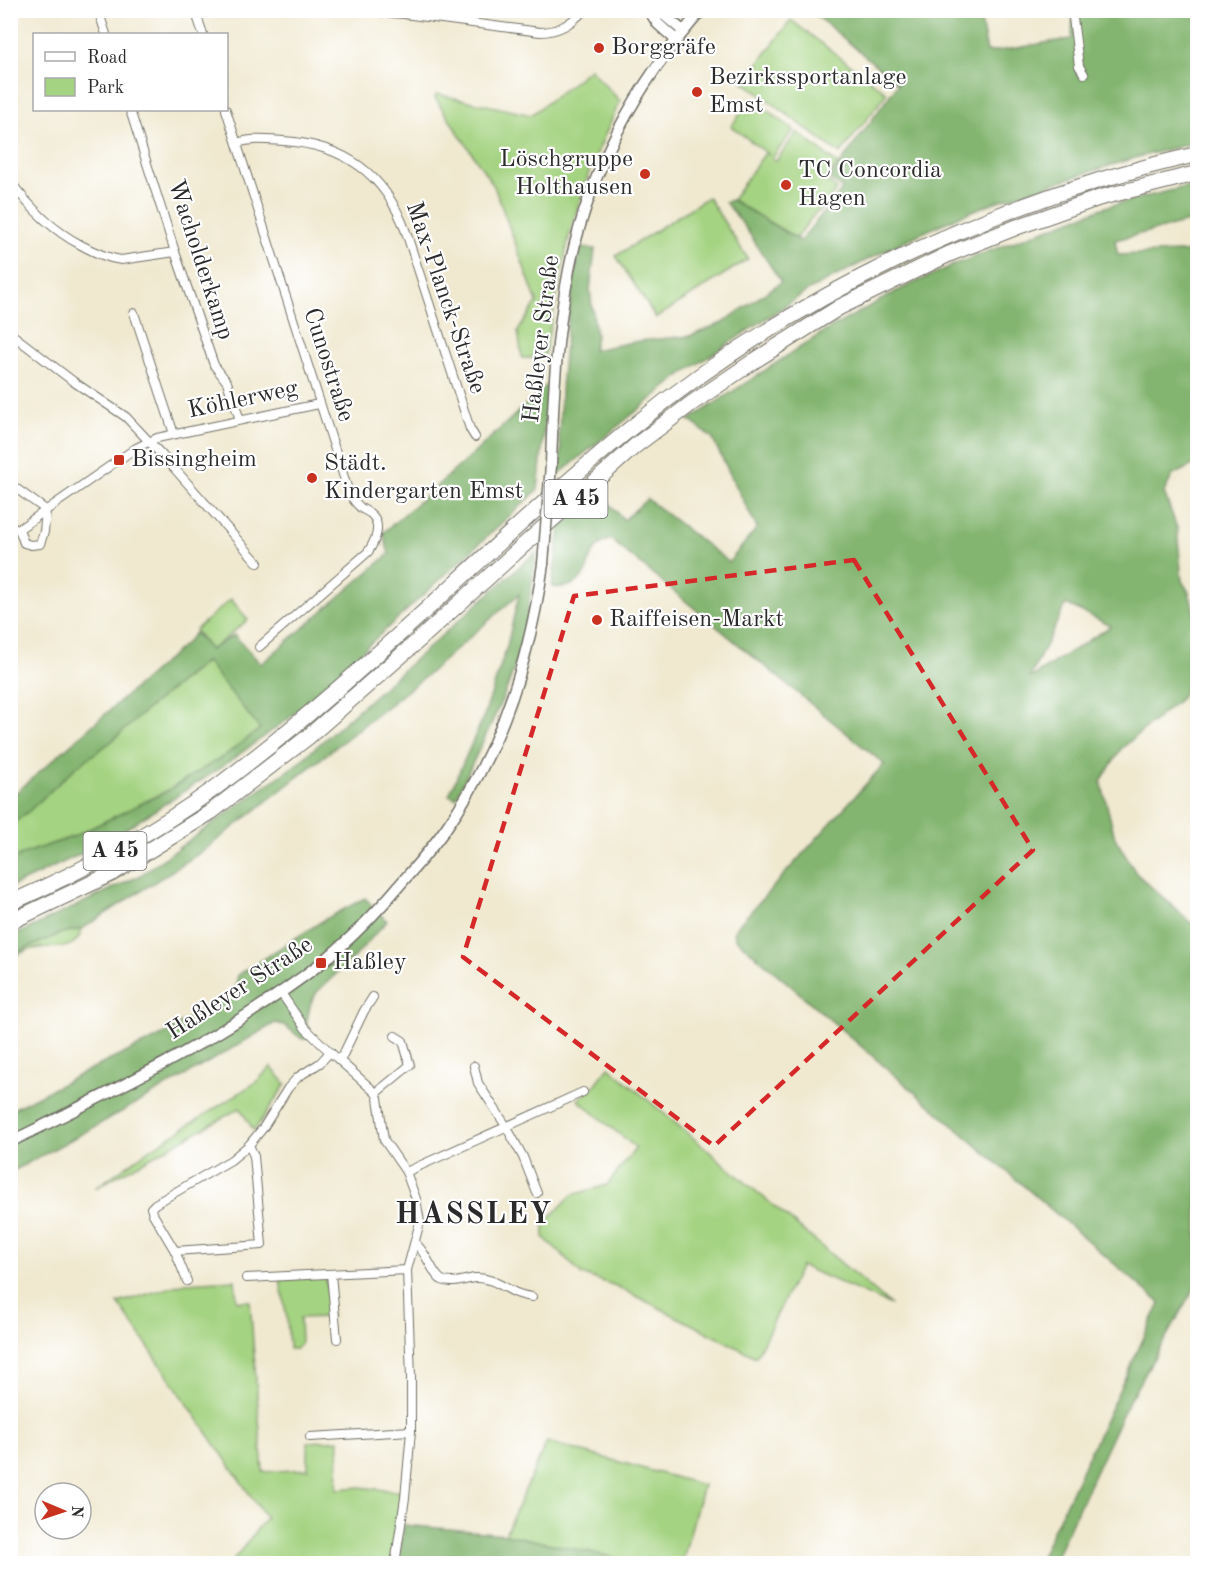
<svg xmlns="http://www.w3.org/2000/svg" width="1208" height="1574" viewBox="0 0 1208 1574" font-family="'Old Standard TT',serif">
	<rect width="100%" height="100%" fill="#fff"/>
	<filter id="ink" filterUnits="userSpaceOnUse"><feTurbulence type="fractalNoise" baseFrequency=".0167" numOctaves="2"/><feDisplacementMap in="SourceGraphic" scale="12" xChannelSelector="R" yChannelSelector="G"/><feConvolveMatrix kernelMatrix="1 2 1 2 8 2 1 2 1" color-interpolation-filters="sRGB"/></filter>
	<filter id="wash" filterUnits="userSpaceOnUse"><feTurbulence type="fractalNoise" baseFrequency=".008" numOctaves="4" result="noise"/><feDisplacementMap in="SourceGraphic" scale="24" xChannelSelector="R" yChannelSelector="G"/><feGaussianBlur stdDeviation="1.35" result="paint"/><feColorMatrix in="noise" values="0 0 0 0 0 0 0 0 0 0 0 0 0 0 0 0 0 1.4 0 .05"/><feComposite in="paint" operator="in"/></filter>
	<g filter="url(#wash)">
		<rect width="100%" height="100%" fill="#f0e9d0"/>
		<!-- green -->
		<g fill="#a4d381" stroke="#687f56" stroke-width="1.5">
			<path d="M791,20L887,93L840,154L744,82Z"/>
			<path d="M590,69L620,101L590,169L570,232L544,358H522L518,331L537,302L494,186L435,98L437,94L531,115Z"/>
			<path d="M752,99L794,130L772,158L776,161L797,132L838,164L825,180L837,189L819,212L817,211L796,238L732,200L765,153L769,155L731,126Z"/>
			<path d="M708,197L748,259L656,318L616,256Z"/>
			<path d="M231,599L248,620L211,650L195,630Z"/>
			<path d="M207,661L260,729L224,756L167,791L75,836L23,854L11,861L10,825L30,810L76,767L112,741L145,711Z"/>
			<path d="M82,929C76,955 52,944 33,949C25,950 18,955 11,958V954L62,933Z"/>
			<path d="M271,1067L286,1084L254,1131L240,1108L95,1188L146,1152L255,1083Z"/>
			<path d="M609,1067L891,1305L801,1266L756,1357L616,1286L581,1274L562,1254L544,1238V1223L572,1195L607,1185L636,1148L578,1100L595,1085Z"/>
			<path d="M323,1277L326,1279L331,1317L300,1318L301,1344L296,1349H289L287,1319L280,1279Z"/>
			<path d="M235,1280L237,1301H250L263,1472L308,1469V1442L339,1440L337,1489L360,1487L402,1492L392,1563H231L266,1518L118,1303L185,1283Z"/>
			<path d="M547,1442L703,1485L682,1563H611L612,1557L505,1534Z"/>
		</g>
		<!-- forest -->
		<g fill="#83b56f" stroke="#57704d" stroke-width="1.5" fill-rule="evenodd">
			<path d="M811,11H979L987,52C1015,50 1043,42 1072,39L1073,11H1197V142L1131,159L995,202L962,215L900,243L809,290L681,375L559,474L561,449L559,437C561,373 566,309 581,248L595,249L590,290L596,336L593,350L638,341L690,336L722,323L781,282L745,227L725,202L732,200L800,241L838,195L842,188L829,179L898,84Z"/>
			<path d="M1197,184V220L1115,240L1118,255L1197,251V463L1173,475L1164,492L1177,528L1182,581L1189,592L1197,623V665L1181,698L1121,749L1101,781L1115,838L1136,873L1197,928V1284L1127,1404L1053,1563H1038L1160,1303L735,938L734,930L884,764L610,539C605,541 598,545 595,550C590,556 589,566 585,573C578,585 565,589 552,587L560,527L601,494L624,520L647,499L729,562L757,528L712,438L689,420L822,333L895,292L958,263L1105,207ZM1066,604L1111,626L1030,678V677Z"/>
			<path d="M549,383L538,490L288,719L222,767L104,843L11,887V861L23,854L75,836L167,791L224,756L260,729L206,661L145,711L112,741L76,767L30,810L11,825V797L186,643L195,633L210,650L234,635L261,664L389,554L383,533L473,454Z"/>
			<path d="M536,552C531,597 524,645 507,688C492,725 473,761 456,798L449,795L485,713L507,646L519,594L426,676L206,849L82,929L62,933L11,955V937L139,876L298,763Z"/>
			<path d="M365,898L387,921L357,954L317,992L311,1002L307,1020L308,1038L302,1039L284,1025L275,1023C188,1075 100,1125 11,1172V1110L83,1073L159,1037L235,989L238,975L324,920Z"/>
			<path d="M404,1525L505,1534L613,1557L611,1564H398Z"/>
		</g>
	</g>
	<g filter="url(#ink)">
		<g fill="none" stroke-linecap="round" stroke-linejoin="round">
			<!-- minor casing -->
			<g stroke="#706e65" stroke-width="10">
				<g id="minor">
					<path d="M98,10L106,34"/>
					<path d="M195,10L203,34"/>
					<path d="M353,10L404,14L540,32C559,32 571,23 585,10"/>
					<path d="M1072,10L1079,66L1084,74"/>
					<path d="M130,110L175,252L214,365L227,382L240,420"/>
					<path d="M226,110L349,493C352,498 356,504 361,508C365,511 370,512 373,516C382,527 374,543 368,552L259,647"/>
					<path d="M237,143C252,138 267,140 283,141C345,145 385,174 406,232L463,407L470,429L475,437"/>
					<path d="M10,181C30,208 52,230 81,245C94,252 106,258 121,260L175,252"/>
					<path d="M134,313L174,434"/>
					<path d="M10,333L74,382L126,417L174,468L258,563"/>
					<path d="M10,484L46,510"/>
					<path d="M10,527L19,529L136,448L157,438L319,404"/>
					<path d="M19,529L24,543L31,545L40,544L44,532L46,510"/>
					<path d="M281,993L305,1028L330,1052L376,1093L378,1098L384,1140L406,1172L416,1199L420,1222L407,1270L411,1377V1431L405,1498L395,1564"/>
					<path d="M340,1061L364,1011L373,997"/>
					<path d="M474,1066L478,1083L506,1126L523,1157L537,1193"/>
					<path d="M376,1093L410,1065L403,1041L395,1036"/>
					<path d="M249,1145L254,1156L262,1245L175,1251L153,1214L151,1208L155,1204L231,1160L249,1145L263,1128L288,1088L298,1077L320,1063L330,1052"/>
					<path d="M406,1172L583,1092"/>
					<path d="M415,1243C427,1252 433,1276 442,1280C453,1285 465,1279 475,1278C490,1277 502,1286 514,1292C520,1295 526,1296 532,1297"/>
					<path d="M175,1251L187,1281"/>
					<path d="M331,1274L337,1339"/>
					<path d="M246,1278L407,1270"/>
					<path d="M310,1437L411,1431"/>
				</g>
			</g>
			<!-- secondary casing -->
			<g stroke="#706e65" stroke-width="13">
				<g id="secondary">
					<path d="M649,10L658,24L676,40"/>
					<path d="M658,10L683,31"/>
					<path d="M551,465C553,400 556,334 569,270C589,171 634,86 702,10"/>
					<path d="M10,1142C117,1089 225,1037 320,964C350,940 378,911 403,881C418,864 433,847 446,828C501,750 530,658 543,564"/>
				</g>
			</g>
			<!-- motorway casing -->
			<g stroke="#706e65" stroke-width="17">
				<g id="motorway">
					<path d="M10,903C82,871 152,834 215,788C363,679 489,544 631,428C794,295 992,201 1198,154"/>
					<path d="M10,922L113,873L211,812L308,737L420,639L526,543L635,446L692,403L754,361L840,307L949,254L1017,227L1099,198L1198,173"/>
				</g>
			</g>
			<!-- minor -->
			<use href="#minor" stroke="#fff" stroke-width="8"/>
			<!-- secondary -->
			<use href="#secondary" stroke="#fff" stroke-width="10"/>
			<!-- motorway -->
			<use href="#motorway" stroke="#fff" stroke-width="15"/>
			<!-- secondary-bridge casing -->
			<g stroke="#706e65" stroke-width="13" stroke-linecap="butt">
				<path id="secondary-bridge" d="M543,564L551,465"/>
			</g>
			<!-- secondary-bridge -->
			<use href="#secondary-bridge" stroke="#fff" stroke-width="10"/>
		</g>
	</g>
	<!-- marked area -->
	<path fill="none" stroke="#d62828" stroke-width="4.5" stroke-dasharray="12 8" stroke-linejoin="round" d="M854,560L1033,850L714,1146L463,957L574,596Z"/>
	<!-- markers -->
	<g fill="#c8321e" stroke="#fff" stroke-width="2">
		<circle cx="599" cy="48" r="6"/>
		<circle cx="697" cy="92" r="6"/>
		<circle cx="645" cy="174" r="6"/>
		<circle cx="786" cy="185" r="6"/>
		<rect x="113" y="454" width="12" height="12" rx="3"/>
		<circle cx="312" cy="478" r="6"/>
		<circle cx="597" cy="620" r="6"/>
		<rect x="315" y="957" width="12" height="12" rx="3"/>
	</g>
	<g text-anchor="middle" dominant-baseline="central" stroke-width="4.5" stroke-linejoin="round" paint-order="stroke">
		<!-- shield labels -->
		<g fill="#fff" stroke="#6b6b6b" stroke-width="1.5">
			<rect x="544.5" y="480" width="63" height="38" rx="4.5"/>
			<rect x="83.5" y="832" width="63" height="38" rx="4.5"/>
		</g>
		<g font-size="22" font-weight="bold" fill="#2b2b2b">
			<text x="576" y="499">A 45</text>
			<text x="115" y="851">A 45</text>
		</g>
		<!-- poi labels -->
		<g font-size="24" fill="#2b2b2b" stroke="#fff" text-anchor="start">
			<text x="611" y="48">Borggräfe</text>
			<text x="709" y="78">Bezirkssportanlage<tspan x="709" dy="28">Emst</tspan></text>
			<text x="633" y="160" text-anchor="end">Löschgruppe<tspan x="633" dy="28">Holthausen</tspan></text>
			<text x="798" y="171">TC Concordia<tspan x="798" dy="28">Hagen</tspan></text>
			<text x="131" y="460">Bissingheim</text>
			<text x="324" y="464">Städt.<tspan x="324" dy="28">Kindergarten Emst</tspan></text>
			<text x="609" y="620">Raiffeisen-Markt</text>
			<text x="333" y="963">Haßley</text>
		</g>
		<!-- street labels -->
		<g font-size="24" fill="#2b2b2b" stroke="#fff">
			<text transform="translate(200 260) rotate(72)">Wacholderkamp</text>
			<text transform="translate(445 298) rotate(71)">Max-Planck-Straße</text>
			<text transform="translate(542 339) rotate(-83)">Haßleyer Straße</text>
			<text transform="translate(328 365) rotate(72)">Cunostraße</text>
			<text transform="translate(243 400) rotate(-12)">Köhlerweg</text>
			<text transform="translate(240 989) rotate(-33)">Haßleyer Straße</text>
		</g>
		<!-- district labels -->
		<g font-size="30" font-weight="bold" letter-spacing="1.5" fill="#2b2b2b" stroke="#fff">
			<text x="474" y="1215">HASSLEY</text>
		</g>
	</g>
	<!-- margin -->
	<rect width="1208" height="1574" fill="none" stroke="#fff" stroke-width="36"/>
	<!-- legend -->
	<rect x="33" y="33" width="195" height="78" fill="#ffffff" stroke="#aaaaaa" stroke-width="1.5"/>
	<rect x="45" y="52" width="30" height="9" fill="#ffffff" stroke="#aaaaaa" stroke-width="1.5"/>
	<text x="87" y="63" font-size="18" fill="#2b2b2b">Road</text>
	<rect x="45" y="78" width="30" height="18" fill="#a4d381" stroke="#aaaaaa" stroke-width="1.5"/>
	<text x="87" y="93" font-size="18" fill="#2b2b2b">Park</text>
	<!-- north arrow -->
	<g transform="translate(63 1511) rotate(92)"><circle r="28" fill="#ffffff" stroke="#aaaaaa" stroke-width="1.5"/>
	<path d="M0-4.5L10 22L0 15L-10 22Z" fill="#c8321e"/>
	<text y="-9" font-size="16" font-weight="bold" text-anchor="middle" fill="#2b2b2b">N</text>
	</g>
</svg>
